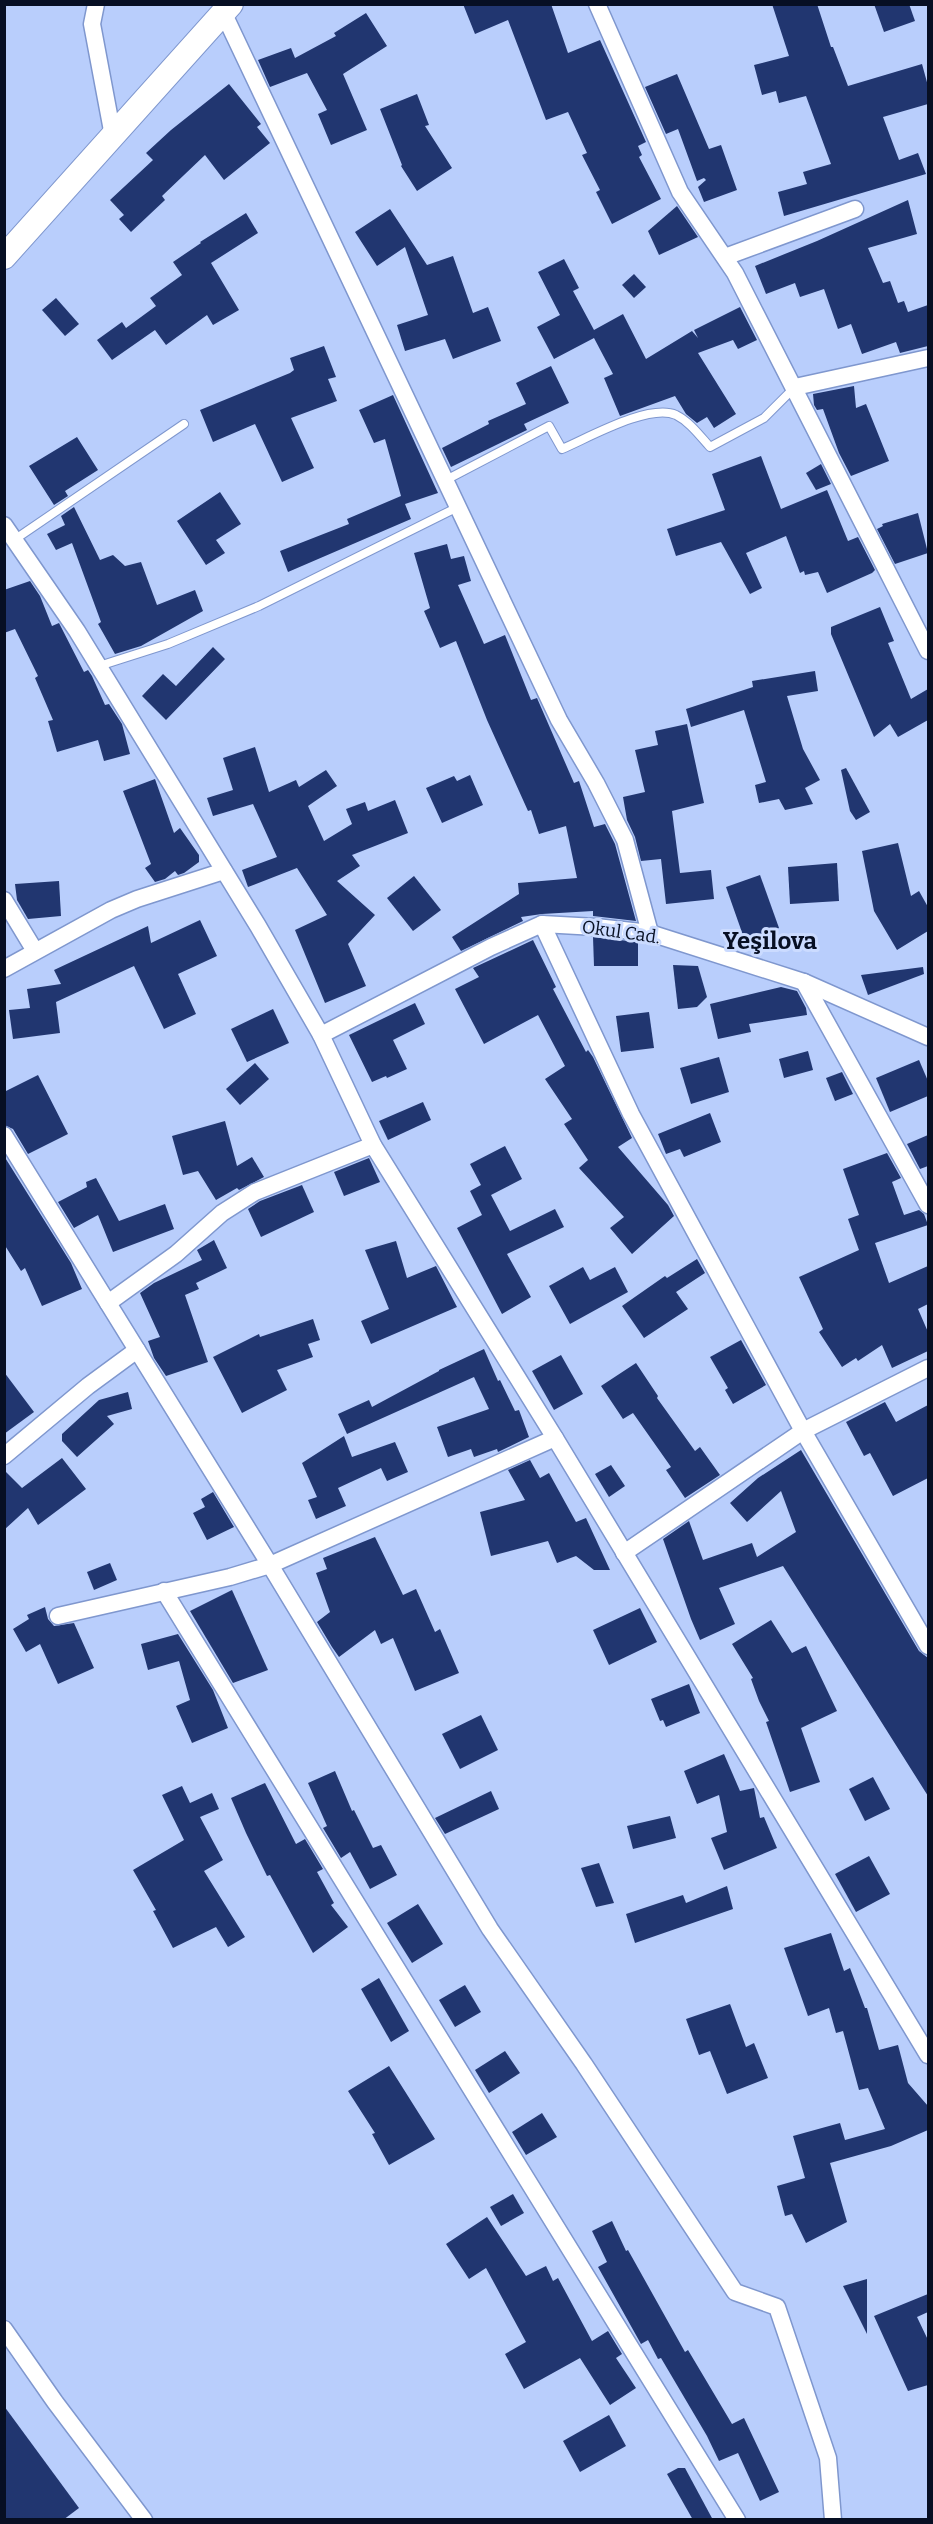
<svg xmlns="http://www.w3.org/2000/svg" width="933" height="2524" viewBox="0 0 933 2524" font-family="Bitter,serif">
	<rect width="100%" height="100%" fill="#b9cefc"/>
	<!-- building -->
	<g fill="#213670">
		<path d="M463,4H551L568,53L600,40L646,142L638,146L642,155L639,157L661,199L612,224L596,192L600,190L582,155L587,153L568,112L546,120L508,20L475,34Z"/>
		<path d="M772,4H817L831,47H833L848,86L922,64L928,86V104L883,117L899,160L918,153L926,174L784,216L778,192L807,184L803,172L831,164L806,96L779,103L776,91L762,95L754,65L789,56Z"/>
		<path d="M874,4H909L915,21L884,32Z"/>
		<path d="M366,13L387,46L343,74L367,130L331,145L318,114L327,110L307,73L270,87L258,60L291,48L295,58L336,36L334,33Z"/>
		<path d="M677,74L709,149L721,145L737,190L704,202L698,187L706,180L704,178L697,181L678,129L666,134L645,87Z"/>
		<path d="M229,84L261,124L257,127L270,143L224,180L205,155L162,196L165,200L131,232L119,219L124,215L110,200L153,160L146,153L171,130Z"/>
		<path d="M417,94L429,125L425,126L452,168L417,191L401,166L402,165L380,109Z"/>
		<path d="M908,200L917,234L868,248L883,283L890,281L898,303L904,301L908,312L928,305V346L900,353L896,342L862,354L851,324L838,329L824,289L800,297L795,283L766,294L755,266L817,241Z"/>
		<path d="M677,206L698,237L659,255L648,231Z"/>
		<path d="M390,209L427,265L453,256L473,313L488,307L501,341L453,359L445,339L405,351L397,325L428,315L405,247L377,266L355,232Z"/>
		<path d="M246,213L258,233L211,263L239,310L213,325L207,315L166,345L155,330L112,360L97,340L122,322L126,328L156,306L150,298L182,275L173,262L201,243L200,242Z"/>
		<path d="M564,259L579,288L573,291L594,330L623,314L646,359L692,331L698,338L694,330L740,307L757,340L738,349L733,340L698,353L736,414L714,428L707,417L697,423L686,414L675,396L620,416L604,378L613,374L594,338L554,359L537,327L560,315L538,272Z"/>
		<path d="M634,274L646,287L634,298L622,285Z"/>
		<path d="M56,298L79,324L65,336L42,310Z"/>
		<path d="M324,346L336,377L328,379L337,401L291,418L314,468L282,482L255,424L213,442L200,410L290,373L294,370L290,358Z"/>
		<path d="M551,366L569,403L524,424L527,430L451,467L442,448L489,424L488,421L526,404L516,383Z"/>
		<path d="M854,386L856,408L866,404L889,461L851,476L839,453L823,409L817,410L814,405L813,394Z"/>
		<path d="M393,395L438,493L405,504L411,519L288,572L280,551L349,524L347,519L401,496L385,439L374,443L359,410Z"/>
		<path d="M77,437L98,470L65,491L68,496L54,505L29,466Z"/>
		<path d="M761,456L781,509L827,490L848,541L858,537L875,570L872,573L827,593L818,572L805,575L804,571L800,573L786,536L746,553L762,588L750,594L721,542L676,556L667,529L725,510L712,474Z"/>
		<path d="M821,464L831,484L816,490L806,473Z"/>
		<path d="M220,492L241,524L216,540L225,553L206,565L177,521Z"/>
		<path d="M74,507L100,560L113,555L125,566L141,562L157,605L195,590L203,611L141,646L115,654L98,624L101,622L72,543L56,550L47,534L65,525L61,516Z"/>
		<path d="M918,513L928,553L895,564L877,529L883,526L882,524Z"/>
		<path d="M447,544L451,559L464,556L471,581L458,585L484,644L505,635L531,700L537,698L574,783L579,781L594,827L605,824L615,844L636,921L593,916V911L542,914L521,917L523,921L461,951L452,937L519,894L518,883L577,878L566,826L539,834L531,810L528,811L487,720L456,641L440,648L424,611L430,608L414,553Z"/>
		<path d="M30,581L40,596L52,626L59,623L84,672L88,670L92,676L105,705L109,704L122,724L130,754L104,761L98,740L57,752L48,721L53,720L35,678L38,676L15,629L4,633V590Z"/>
		<path d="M880,607L894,641L888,643L911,699L928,689V720L898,737L890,724L874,737L831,634V627Z"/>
		<path d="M213,647L225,659L166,720L142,696L163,674L176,686Z"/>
		<path d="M815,671L818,691L787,696L803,749L820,780L805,788L813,804L785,810L779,799L759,803L755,785L766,782L744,710L691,727L686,709L753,687L752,681Z"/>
		<path d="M687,724L704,803L672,811L680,873L711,870L714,899L666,904L661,859L641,861L635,837L627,820L623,797L645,792L635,750L658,745L655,731Z"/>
		<path d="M255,747L269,792L296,780L299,787L326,770L337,786L308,806L324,841L352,824L346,809L365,802L368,811L395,800L408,833L352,855L360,866L337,881L375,915L348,944L366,986L325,1003L295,930L327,915L297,868L248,887L242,870L277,857L253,804L213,816L207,798L233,790L223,758Z"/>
		<path d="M846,768L870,812L856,820L850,811L841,770Z"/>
		<path d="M470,775L483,805L442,823L426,788L454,776L457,781Z"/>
		<path d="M155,779L174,833L180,828L199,855V862L184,873L178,875L175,871L165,879L155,882L145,868L151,864L123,791Z"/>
		<path d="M898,843L911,896L919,891L928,907V931L897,950L874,911L862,851Z"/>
		<path d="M837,863L839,901L790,904L788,867Z"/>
		<path d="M760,875L779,928L745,941L726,887Z"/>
		<path d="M414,876L441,910L413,931L387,898Z"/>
		<path d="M59,881L61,916L28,919L17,900L15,884Z"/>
		<path d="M200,920L217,956L178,974L196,1014L164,1029L134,966L56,1002L60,1033L13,1039L9,1010L30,1008L27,989L61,984L54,970L148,926L151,943Z"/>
		<path d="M593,937L638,942V966H594Z"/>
		<path d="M533,940L556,987L553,989L586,1052L588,1050L593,1057L632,1138L618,1147L668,1205L674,1216L632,1254L610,1228L624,1217L579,1168L588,1160L564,1124L572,1119L545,1079L565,1066L538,1015L484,1044L455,989L479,977L473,968Z"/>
		<path d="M673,965L698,966L707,997L697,1007L678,1009Z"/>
		<path d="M923,967L924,974L868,995L861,975Z"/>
		<path d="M781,987L797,991L806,1008L807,1015L749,1024L751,1032L718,1039L710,1004Z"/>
		<path d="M415,1003L425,1024L393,1040L407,1069L387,1078L386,1076L372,1082L349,1035Z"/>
		<path d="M273,1009L289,1043L247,1062L231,1029Z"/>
		<path d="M649,1012L654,1048L621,1052L616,1016Z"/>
		<path d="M808,1051L813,1070L784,1078L779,1059Z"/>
		<path d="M719,1057L729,1092L691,1104L680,1068Z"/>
		<path d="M919,1060L928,1081V1096L890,1112L876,1078Z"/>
		<path d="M255,1063L269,1079L240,1105L226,1089Z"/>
		<path d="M842,1072L853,1094L835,1101L826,1078Z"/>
		<path d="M38,1075L68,1134L28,1154L13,1129L4,1125V1092Z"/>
		<path d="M423,1102L431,1120L388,1140L379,1121Z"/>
		<path d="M710,1113L721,1142L684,1157L680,1149L666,1154L658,1134Z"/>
		<path d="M225,1121L237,1166L252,1157L264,1177L239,1190L237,1188L216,1200L198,1171L183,1175L172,1136Z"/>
		<path d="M928,1135V1166L920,1169L907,1144Z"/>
		<path d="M505,1146L522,1179L491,1195L510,1231L555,1209L564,1227L507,1254L531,1297L502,1314L457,1228L482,1215L470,1191L481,1185L470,1164Z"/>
		<path d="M887,1153L901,1178L892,1182L904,1215L919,1210L924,1214L928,1225L875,1243L889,1283L928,1266V1304L918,1309L928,1332V1351L892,1368L882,1345L858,1361L856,1358L842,1367L819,1332L823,1329L799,1277L859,1250L848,1219L859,1215L843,1169Z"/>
		<path d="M4,1156L71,1263L82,1289L42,1306L25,1268L21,1271L4,1244Z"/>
		<path d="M369,1158L380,1182L344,1196L334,1172Z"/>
		<path d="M96,1178L119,1221L165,1204L174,1229L113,1252L98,1215L74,1228L58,1202L87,1187L86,1182Z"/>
		<path d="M302,1185L314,1212L261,1237L248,1209L260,1201Z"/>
		<path d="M214,1240L227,1268L196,1283L199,1289L185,1295L208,1362L166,1376L154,1358L148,1341L160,1337L140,1293L154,1283L202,1260L197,1250Z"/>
		<path d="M396,1241L407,1278L436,1266L457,1307L371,1344L361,1321L389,1309L365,1250Z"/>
		<path d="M697,1259L705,1273L676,1292L688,1309L644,1338L622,1306L665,1276L667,1278Z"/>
		<path d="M583,1267L590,1280L615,1267L628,1292L570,1324L549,1286Z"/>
		<path d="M313,1319L320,1340L308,1344L313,1357L277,1370L287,1390L242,1413L213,1357L259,1334L260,1337Z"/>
		<path d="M741,1340L766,1385L733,1404L725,1390L728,1388L710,1357Z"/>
		<path d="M484,1349L498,1381L500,1380L515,1411L519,1410L529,1437L498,1452L497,1449L474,1457L471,1449L448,1457L437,1427L489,1409L474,1377L347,1434L338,1414L369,1400L372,1407L439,1371V1370Z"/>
		<path d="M561,1355L583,1394L554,1410L532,1371Z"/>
		<path d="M636,1363L658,1396L657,1398L695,1451L700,1447L720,1475L685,1498L666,1470L671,1467L633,1413L623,1419L601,1386Z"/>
		<path d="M4,1372L34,1412L4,1434Z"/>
		<path d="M128,1392L132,1409L107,1416L114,1424L77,1457L62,1441V1434L99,1400Z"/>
		<path d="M885,1402L896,1422L928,1405V1478L893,1496L870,1453L864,1456L846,1422Z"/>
		<path d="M344,1436L352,1457L395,1442L408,1472L387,1481L381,1468L338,1488L346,1506L316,1519L308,1500L317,1497L302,1463Z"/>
		<path d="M801,1450L919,1651L928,1658V1796L783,1566L719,1588L735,1624L700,1640L691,1619L663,1539L689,1521L703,1560L752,1543L757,1557L796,1532L781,1491L747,1522L730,1503L758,1478Z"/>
		<path d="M62,1458L86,1489L38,1525L28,1508L4,1530V1470L22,1488Z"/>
		<path d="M530,1460L540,1478L549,1473L576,1522L586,1518L610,1570H594L576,1556L557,1563L548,1541L491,1556L480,1512L525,1500L508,1470Z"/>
		<path d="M611,1465L625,1486L609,1497L595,1474Z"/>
		<path d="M213,1492L234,1527L207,1540L193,1513L205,1507L201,1499Z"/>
		<path d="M375,1537L403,1595L416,1589L435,1632L440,1629L459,1673L415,1691L393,1638L381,1644L375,1630L339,1657L332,1647L317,1622L330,1612L316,1573L327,1569L323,1558Z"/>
		<path d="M110,1563L117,1580L94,1590L87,1572Z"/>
		<path d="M232,1590L268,1670L233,1683L190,1611Z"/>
		<path d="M45,1607L48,1619L54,1626L74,1623L94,1668L58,1684L40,1644L26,1652L13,1629L29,1619L27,1615Z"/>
		<path d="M640,1608L657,1642L609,1665L593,1630Z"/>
		<path d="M771,1620L792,1653L806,1646L837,1711L801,1728L820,1782L790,1792L766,1722L769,1721L759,1701L751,1679L753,1678L732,1644Z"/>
		<path d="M178,1634L213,1690L228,1728L192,1743L176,1706L190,1700L179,1661L148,1670L141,1644Z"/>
		<path d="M689,1684L700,1713L666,1727L663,1720L660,1721L651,1699Z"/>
		<path d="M481,1715L498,1750L460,1769L442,1734Z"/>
		<path d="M724,1754L740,1791L754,1788L760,1818L764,1817L777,1848L724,1870L711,1838L727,1832L719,1795L697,1804L684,1771Z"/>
		<path d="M335,1771L352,1811L354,1810L373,1848L381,1845L397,1875L370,1889L350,1852L341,1858L323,1828L327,1826L308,1783Z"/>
		<path d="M873,1777L890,1809L865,1821L849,1789Z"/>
		<path d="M265,1783L296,1844L305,1839L323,1869L317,1872L334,1903L331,1905L348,1927L313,1953L270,1875L267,1876L246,1833L231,1798Z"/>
		<path d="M182,1786L190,1803L212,1793L219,1809L200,1817L223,1860L204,1871L245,1937L228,1947L216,1927L173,1948L153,1911L156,1910L133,1870L184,1840L162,1795Z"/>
		<path d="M491,1791L499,1809L445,1834L435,1818Z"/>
		<path d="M670,1816L676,1838L633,1849L627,1826Z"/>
		<path d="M869,1856L890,1894L856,1912L835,1874Z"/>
		<path d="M599,1863L614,1903L596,1907L581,1868Z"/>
		<path d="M727,1886L733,1909L635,1943L626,1914L683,1895L686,1903Z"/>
		<path d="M418,1904L443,1944L412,1963L387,1923Z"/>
		<path d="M831,1933L844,1971L850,1968L865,2008H867L879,2050L898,2045L908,2083L928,2106V2130L891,2146L830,2163L847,2222L806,2243L792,2214L785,2216L777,2186L805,2178L793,2136L840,2123L845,2140L885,2129L868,2088L859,2090L843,2031L836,2033L829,2008L808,2016L784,1948Z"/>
		<path d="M379,1978L409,2031L391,2042L361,1989Z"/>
		<path d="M465,1985L481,2012L455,2027L439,2000Z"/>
		<path d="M730,2004L746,2047L754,2043L768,2078L727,2094L710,2051L699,2055L686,2019Z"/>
		<path d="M505,2051L520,2073L489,2093L475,2070Z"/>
		<path d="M389,2066L435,2139L389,2165L372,2134L375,2133L348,2091Z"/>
		<path d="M542,2113L557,2137L526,2155L512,2132Z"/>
		<path d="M513,2194L524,2213L501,2226L490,2207Z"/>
		<path d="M487,2217L526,2276L546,2266L553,2281L558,2278L592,2341L608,2331L622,2354L616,2358L636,2388L610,2405L580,2358L524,2389L505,2354L526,2342L486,2268L469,2279L446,2244Z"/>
		<path d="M612,2221L626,2251L628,2250L685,2352L688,2350L732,2424L744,2418L779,2492L760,2501L738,2453L719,2461L707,2436L661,2358L658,2359L648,2340L641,2344L598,2267L607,2262L592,2231Z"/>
		<path d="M867,2279V2334L843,2286Z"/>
		<path d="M928,2294V2312L917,2317L928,2340V2385L908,2391L874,2316Z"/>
		<path d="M4,2406L79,2508L63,2520H4Z"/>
		<path d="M609,2415L626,2446L580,2472L563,2441Z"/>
		<path d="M678,2468H685L713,2520H693L667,2474Z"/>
	</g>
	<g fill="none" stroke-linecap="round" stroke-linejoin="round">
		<!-- lane casing -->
		<g stroke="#7f97ce" stroke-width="10">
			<g id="lane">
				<path d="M444,481L549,426L562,449C588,438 649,403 676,415C690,422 700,436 710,447L764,418L795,387"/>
				<path d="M14,540L184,424"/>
				<path d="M99,666L168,644L259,606L456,508"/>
			</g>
		</g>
		<!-- street casing -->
		<g stroke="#7f97ce" stroke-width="19">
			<g id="street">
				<path d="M96,4L92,24L113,136"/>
				<path d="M597,4L680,192L735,273L928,651"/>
				<path d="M223,12L559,720L596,783L625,840L650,933"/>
				<path d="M725,257L855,209"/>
				<path d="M795,387L928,358"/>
				<path d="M4,525L77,631L258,926L321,1035L373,1145L555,1438L928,2055"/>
				<path d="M4,900L35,951"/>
				<path d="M542,924L631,1114L803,1431L928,1646"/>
				<path d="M4,969L111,910L137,899L224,871"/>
				<path d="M804,982L928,1205"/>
				<path d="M321,1035L491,947L542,924L596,927L650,933L804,982L928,1037"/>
				<path d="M4,1135L270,1565L490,1929L584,2064L735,2292L777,2307L828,2458L833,2520"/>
				<path d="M108,1303L176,1254L222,1213L255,1192L373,1145"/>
				<path d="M4,1456L88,1386L137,1350"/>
				<path d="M624,1553L803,1431L928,1368"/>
				<path d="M164,1591L737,2520"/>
				<path d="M58,1616L230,1577L270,1565L555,1438"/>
				<path d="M4,2329L55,2402L144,2520"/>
			</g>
		</g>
		<!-- secondary casing -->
		<g stroke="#7f97ce" stroke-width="26">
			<path id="secondary" d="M4,257L231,4"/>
		</g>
		<!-- lane -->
		<use href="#lane" stroke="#fff" stroke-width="8"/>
		<!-- street -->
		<use href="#street" stroke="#fff" stroke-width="16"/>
		<!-- secondary -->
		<use href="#secondary" stroke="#fff" stroke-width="24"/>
	</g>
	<g text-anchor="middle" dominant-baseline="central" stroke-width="6" stroke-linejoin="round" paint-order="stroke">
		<!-- street labels -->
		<g font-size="18" fill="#070f23" stroke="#cbdbff">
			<text transform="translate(621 932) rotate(8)">Okul Cad.</text>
		</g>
		<!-- district labels -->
		<g font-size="24" font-weight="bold" fill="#070f23" stroke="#cbdbff">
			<text x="770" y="941">Yeşilova</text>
		</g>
	</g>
	<!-- border -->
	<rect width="933" height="2524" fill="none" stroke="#070f23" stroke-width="12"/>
</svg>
